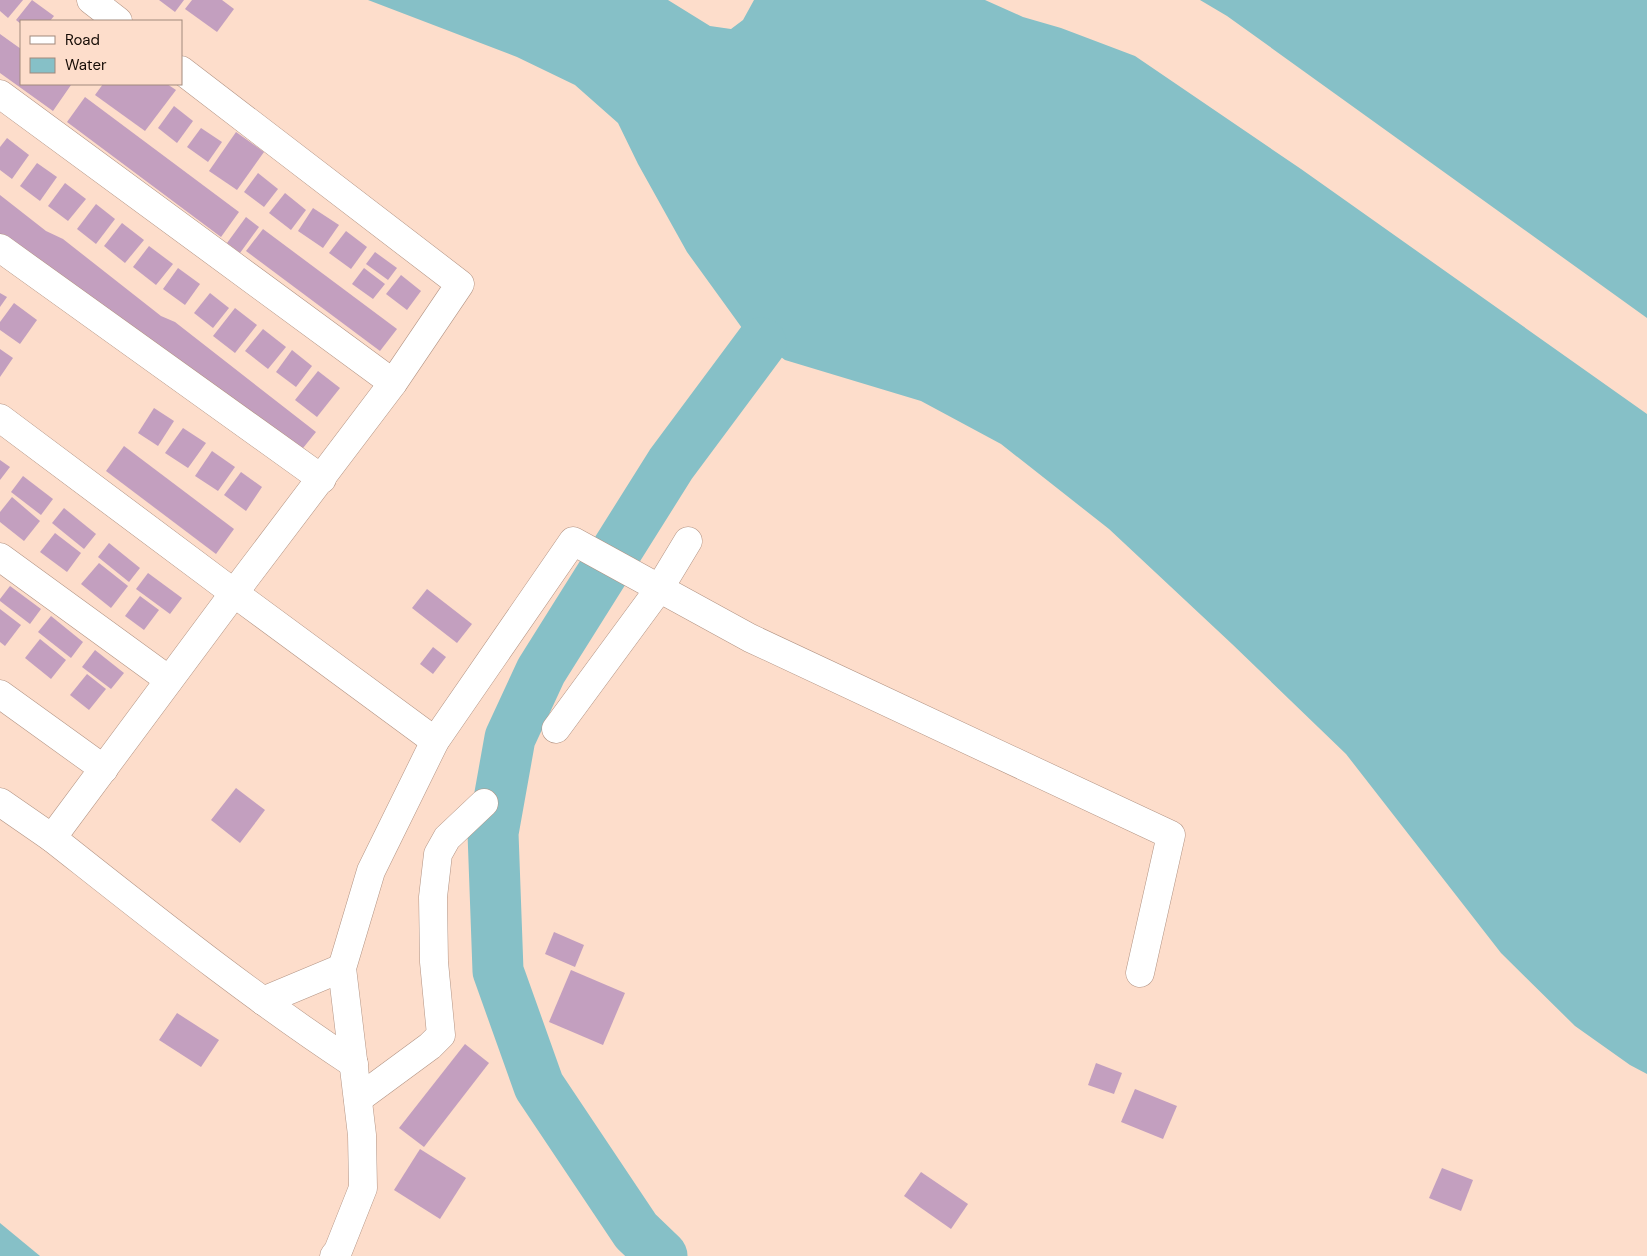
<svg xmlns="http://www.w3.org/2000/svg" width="1647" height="1256" viewBox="0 0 1647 1256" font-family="'DM Sans',sans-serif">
	<rect width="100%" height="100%" fill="#fdddcb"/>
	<!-- water -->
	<g fill="#86c0c7">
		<path d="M368,0H668L710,26L731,29L743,20L754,0H985L1023,17L1061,28L1135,56L1301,169L1647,414V1074L1630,1065L1575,1026L1501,953L1346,754L1232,644L1109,529L1001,444L921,401L785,360L742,328L687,252L638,164L618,123L575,85L517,57Z"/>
		<path d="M1200,0H1647V318L1227,16Z"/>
		<path d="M0,1223L40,1256H0Z"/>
	</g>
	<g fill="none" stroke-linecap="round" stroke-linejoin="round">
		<!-- river -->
		<path stroke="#86c0c7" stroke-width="51" d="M662,1256L636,1231L539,1086L498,971L493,833L510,738L541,671L671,464L761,343"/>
	</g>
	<!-- building -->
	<g fill="#c39fbf">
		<path d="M0,0H23L8,18L0,11Z"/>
		<path d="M32,0L54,16L50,21H21V24L16,20Z"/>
		<path d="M159,0H184L175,12Z"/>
		<path d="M192,0H222L234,9L217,32L185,9Z"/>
		<path d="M0,34L21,49V84H69L71,85L53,111L0,73Z"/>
		<path d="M103,84H167L176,90L145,131L95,95Z"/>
		<path d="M85,97L239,212L221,237L67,122Z"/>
		<path d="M174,106L193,121L177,143L158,128Z"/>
		<path d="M201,128L222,142L208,162L187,147Z"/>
		<path d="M236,132L264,152L237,190L209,171Z"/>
		<path d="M7,138L29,155L12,179L0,170V147Z"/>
		<path d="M37,163L57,177L40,201L20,186Z"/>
		<path d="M258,173L278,189L264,207L244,192Z"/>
		<path d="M65,183L86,199L68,221L48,206Z"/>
		<path d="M285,193L306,210L291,230L269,213Z"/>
		<path d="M0,195L46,231L63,239L161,316L175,322L316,432L295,458L0,237Z"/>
		<path d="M96,204L115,219L96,244L77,229Z"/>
		<path d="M313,208L339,225L323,248L298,231Z"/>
		<path d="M246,217L259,227L240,253L227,243Z"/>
		<path d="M122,223L144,240L125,263L104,246Z"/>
		<path d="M263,229L397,329L380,351L246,251Z"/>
		<path d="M346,231L367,247L351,269L329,253Z"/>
		<path d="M149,246L173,264L156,285L133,267Z"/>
		<path d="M375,252L397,268L388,280L366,264Z"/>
		<path d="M178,268L200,284L185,305L163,289Z"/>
		<path d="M364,268L385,284L373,299L352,284Z"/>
		<path d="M401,275L421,291L407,310L386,294Z"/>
		<path d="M0,293L7,297L0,307Z"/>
		<path d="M210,293L229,308L213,328L194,313Z"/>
		<path d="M14,303L37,320L20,344L0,330V322Z"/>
		<path d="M235,308L257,325L235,353L213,336Z"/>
		<path d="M263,329L286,347L268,369L245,351Z"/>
		<path d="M0,349L13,358L0,377Z"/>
		<path d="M292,350L312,366L296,387L276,372Z"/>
		<path d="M318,371L340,388L317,417L295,400Z"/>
		<path d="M154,408L174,421L158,446L138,433Z"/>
		<path d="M183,428L206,443L188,468L165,453Z"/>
		<path d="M124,446L234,529L216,554L106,471Z"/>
		<path d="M212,451L235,467L218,491L195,476Z"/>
		<path d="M0,460L10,467L0,480Z"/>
		<path d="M241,472L262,487L246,511L224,495Z"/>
		<path d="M23,476L53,499L41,515L11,492Z"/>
		<path d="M12,497L40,521L24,541L0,522V512Z"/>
		<path d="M64,508L96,534L84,549L52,523Z"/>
		<path d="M55,533L81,553L67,572L40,552Z"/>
		<path d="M109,543L140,568L129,582L98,557Z"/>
		<path d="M99,563L128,586L111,608L81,584Z"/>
		<path d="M148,573L182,598L170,614L136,589Z"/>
		<path d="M10,586L41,609L30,624L0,601V599Z"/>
		<path d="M427,589L472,624L457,643L412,608Z"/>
		<path d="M140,596L159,610L144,630L125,616Z"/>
		<path d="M0,609L21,625L5,646L0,642Z"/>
		<path d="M51,616L83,642L71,658L38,632Z"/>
		<path d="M40,639L66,660L51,679L25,658Z"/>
		<path d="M433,647L446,657L433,674L420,664Z"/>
		<path d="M95,650L124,673L111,689L82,667Z"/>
		<path d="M87,674L106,689L89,710L70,695Z"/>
		<path d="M236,788L265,810L240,843L211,820Z"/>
		<path d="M554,932L584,945L575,967L545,954Z"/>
		<path d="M571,970L625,993L603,1045L549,1022Z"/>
		<path d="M177,1013L219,1040L201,1067L159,1040Z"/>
		<path d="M465,1044L489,1063L424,1147L399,1128Z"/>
		<path d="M1096,1063L1122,1073L1114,1094L1088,1085Z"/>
		<path d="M1135,1089L1177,1106L1163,1139L1121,1122Z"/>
		<path d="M420,1149L466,1178L440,1219L394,1190Z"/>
		<path d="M1442,1168L1473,1180L1461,1211L1429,1198Z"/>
		<path d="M921,1172L968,1204L951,1229L904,1196Z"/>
	</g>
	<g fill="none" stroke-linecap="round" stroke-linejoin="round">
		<!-- street casing -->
		<g stroke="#b39484" stroke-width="29">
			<g id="street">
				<path d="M91,0L118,21"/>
				<path d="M181,70L460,284L393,383L234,593L52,838C151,916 249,995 354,1064"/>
				<path d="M0,94L393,383"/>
				<path d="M0,248L322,479"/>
				<path d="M0,418L234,593L435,741"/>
				<path d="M0,557L169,680"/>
				<path d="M0,694L104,769"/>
				<path d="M556,729L659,589L688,541"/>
				<path d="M0,802L52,838"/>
				<path d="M263,1001L342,968"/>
				<path d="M358,1099L430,1046L441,1035L434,962L433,897L438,854L447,838L484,803"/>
				<path d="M334,1256L338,1251L363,1188L362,1135L342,968L371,871L435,741L573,541L750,638L1171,835L1140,973"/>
			</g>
		</g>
		<!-- street -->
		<use href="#street" stroke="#fff" stroke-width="28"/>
	</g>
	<!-- legend -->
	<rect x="20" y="20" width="162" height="65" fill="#fdddcb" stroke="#a1897c"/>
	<rect x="30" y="36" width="25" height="8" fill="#ffffff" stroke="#a1897c"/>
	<text x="65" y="45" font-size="15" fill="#160c06">Road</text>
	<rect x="30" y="58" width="25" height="15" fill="#86c0c7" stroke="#a1897c"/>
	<text x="65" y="70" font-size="15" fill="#160c06">Water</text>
</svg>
